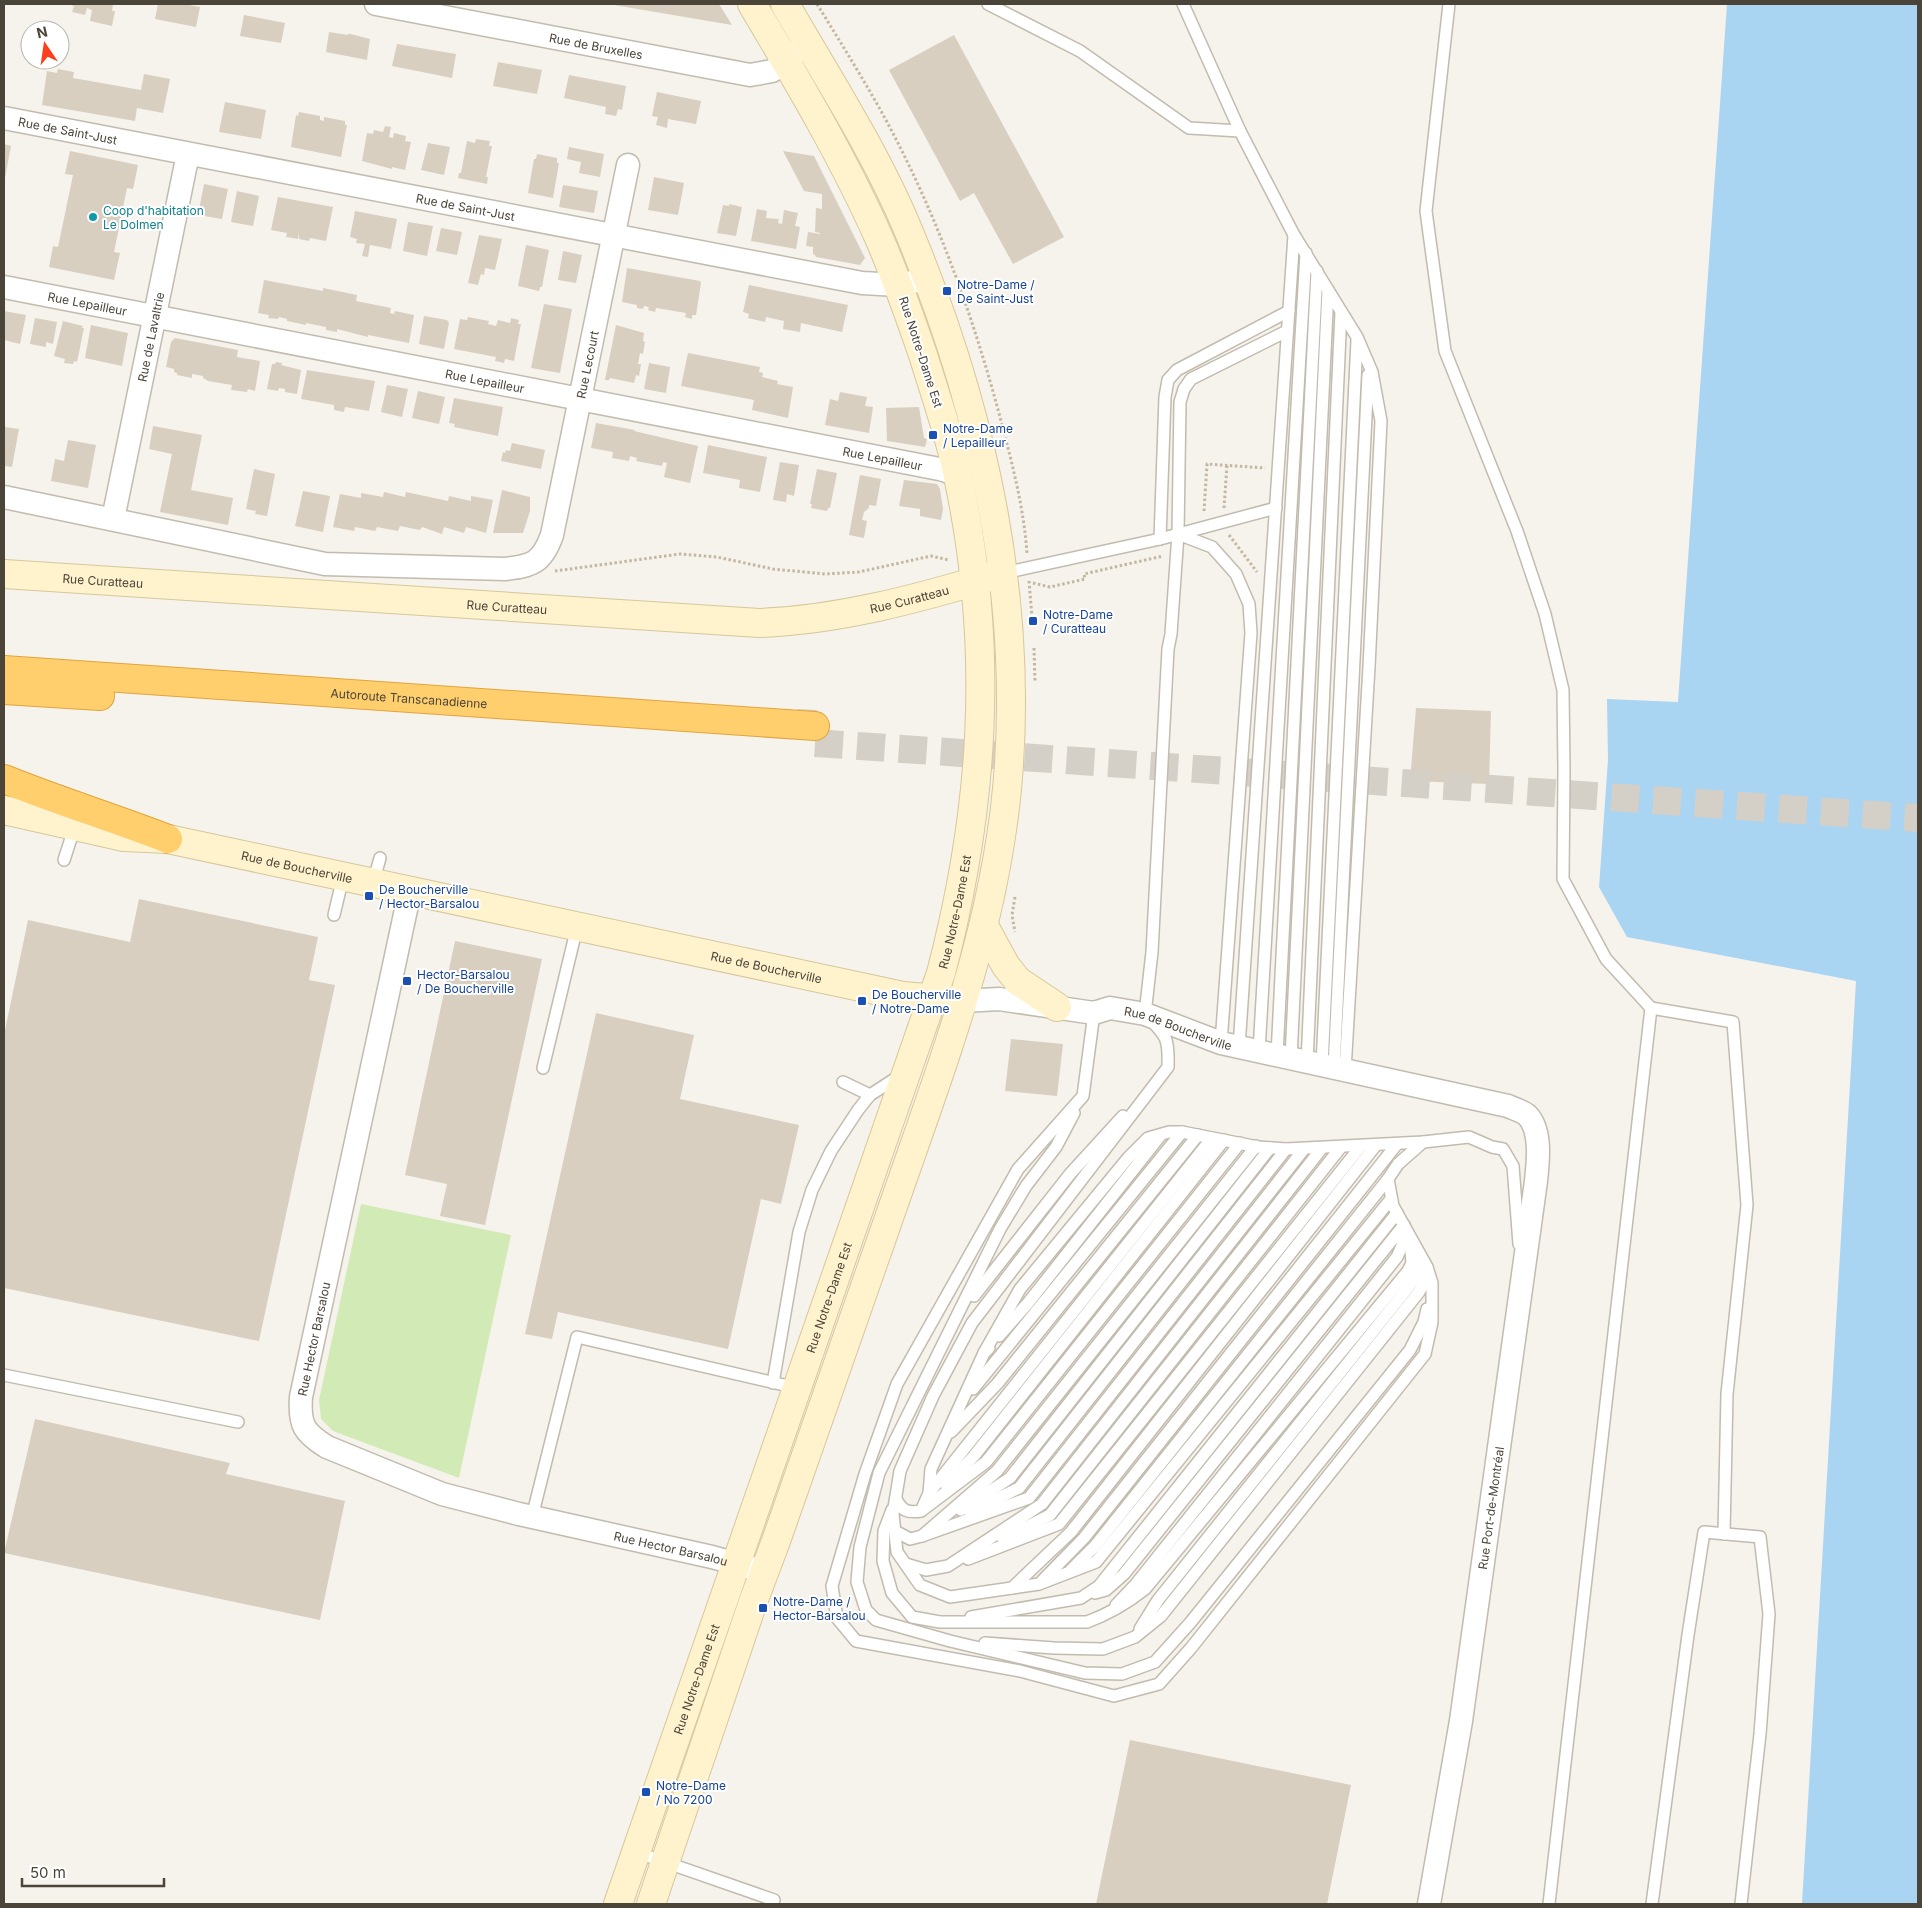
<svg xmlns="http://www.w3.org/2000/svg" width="1922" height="1908" viewBox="0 0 1922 1908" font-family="Inter,sans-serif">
	<rect width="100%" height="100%" fill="#f6f3ec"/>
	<!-- green -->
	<path fill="#d2eab5" d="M361,1204L511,1235L459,1478L333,1431L321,1419L319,1400Z"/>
	<!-- water -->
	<path fill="#a9d4f2" d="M1727,4H1918V1904H1802L1856,981L1627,937L1599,887L1608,760L1607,699L1678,702Z"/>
	<!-- building -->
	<g fill="#d8cfc1">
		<path d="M67,4H113L112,11H115L112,26L90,21L92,10L87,8L85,15L72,12L74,6Z"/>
		<path d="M158,4H184L200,7L196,27L155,19Z"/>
		<path d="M614,4H719L732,25L614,5Z"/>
		<path d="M244,15L285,23L281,43L240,36Z"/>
		<path d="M329,32L348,35V34H351L370,39L367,60L326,52Z"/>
		<path d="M954,35L1064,237L1013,264L974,193L960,201L889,70Z"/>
		<path d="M397,44L456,54L452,78L392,66Z"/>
		<path d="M498,62L542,70L537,94L493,86Z"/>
		<path d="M58,69L74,72L73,78L141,90L144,74L170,79L163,113L137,108L135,121L42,105L47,71L57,73Z"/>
		<path d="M569,75L626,86L622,110L618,109L616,116L605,114L606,107L564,98Z"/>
		<path d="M657,92L701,101L696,124L668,119L667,128L656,125L658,117L652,116Z"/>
		<path d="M225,102L266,110L261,139L219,132Z"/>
		<path d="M299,112L320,116V120L324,121V117L345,121V125H347L341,157L291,147L296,115L298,116Z"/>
		<path d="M385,126L391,127L389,137L393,138L394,133L406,136L405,141L411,142L405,170L392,167V169L362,161L367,133L373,134L374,130L383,132Z"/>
		<path d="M476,139L490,141L489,146H492L486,177H488L487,184L458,178L459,173H461L467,141L475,143Z"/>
		<path d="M428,143L450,147L444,175L421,170Z"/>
		<path d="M4,144L11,146L5,178H4Z"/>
		<path d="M569,147L604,154L600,177L579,173L581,162L567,159Z"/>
		<path d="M70,151L138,165L133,189L127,188L114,252L120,253L114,280L49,267L53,246L58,247L73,175L65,174Z"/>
		<path d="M783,151L814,156L865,258L860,265L816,257L815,255L813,254V247L806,246L808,232L820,234V233L815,232L816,208L822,209V194L804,191Z"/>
		<path d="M537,154L557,158V163H559L553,198L528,193L534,159H536Z"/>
		<path d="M654,177L684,183L678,215L648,210Z"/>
		<path d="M204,184L228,189L222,219L198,215Z"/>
		<path d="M563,185L598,191L594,213L559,207Z"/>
		<path d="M237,191L259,196L253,226L231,222Z"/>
		<path d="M278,197L333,207L326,241L310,238L309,241L299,239V232L298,239L286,237L287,233L271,230Z"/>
		<path d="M729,204L742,207L736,236L717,233L723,205L729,206Z"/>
		<path d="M757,209L767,211L766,218L779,219L778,223L782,224L784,210L798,213L795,226L800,227L796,249L751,241Z"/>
		<path d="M355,211L397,219L391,249L370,245L368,257L362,256L365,244L356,243L357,239L350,237Z"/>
		<path d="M408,222L433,226L427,256L403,251Z"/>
		<path d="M441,228L462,232L457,255L436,251Z"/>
		<path d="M479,235L502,239L495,270L485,268L484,275L481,274L478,285L468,283Z"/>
		<path d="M526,245L549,250L542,287H540L539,291L518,286Z"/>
		<path d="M563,251L582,255L576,283L558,280Z"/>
		<path d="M627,268L700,281L701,283L696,315H692V319L685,317L686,313L656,308L655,312L648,310L649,307L644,306L643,309L637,308V305L622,302Z"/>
		<path d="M264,280L323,291V288L357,295L356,301L391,308L390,313L394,314L395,311L414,315L409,343L368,335V337L337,329V332L326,330V327L306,323V325L287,321V319L279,317L278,319L268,318L269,315L258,313Z"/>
		<path d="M749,285L848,305L842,332L801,323L800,332L783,329L784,321L766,317L765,322L748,318L749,314L743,312Z"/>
		<path d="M544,304L572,309L560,373L531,368Z"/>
		<path d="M4,311L26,315L20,344L4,340Z"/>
		<path d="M424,316L447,320L449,323L444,349L419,344Z"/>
		<path d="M468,317L489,321L488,324L496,326L498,320L510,323L511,318L519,320L518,324H521L514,361L505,359L504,363L495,361L496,357L454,349L460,319L467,320Z"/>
		<path d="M35,318L57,322L53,344L46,342V347L30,344Z"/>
		<path d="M63,321L83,326L82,328H84L77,362L74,361L73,364L64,363L65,359L54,356Z"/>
		<path d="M91,325L128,333L122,366L85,358Z"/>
		<path d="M616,325L644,333L643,341L645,342L643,354L640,353L638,364H641L639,376L636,375L634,383L610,378L609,380H605Z"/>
		<path d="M175,338L238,350L237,357L260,361L255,391L248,389L247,392L231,390L232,385L208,381L203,378V376L192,374V378L177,375V373L174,372V369L166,367L171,342Z"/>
		<path d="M688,353L760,367L759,372L763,373L762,377L778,381L777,384L793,387L788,418L752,410L754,400L681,386Z"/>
		<path d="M276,362L282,363L281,365L301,370L297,394L285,392V389L279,388L278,391L267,389L272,364H275Z"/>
		<path d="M649,363L670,367L666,393L644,389Z"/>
		<path d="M307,370L375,381L369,411L345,407L344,412L334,410V405L301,399Z"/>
		<path d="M387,385L408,389L402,417L381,412Z"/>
		<path d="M418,391L445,397L439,424L412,418Z"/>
		<path d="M840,392L867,397L865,406L873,407L869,433L825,425L830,399L838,401Z"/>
		<path d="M454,398L503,407L498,436L454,427L455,424L449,423Z"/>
		<path d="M919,407L924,438L927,439L925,447L887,441L886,408Z"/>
		<path d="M596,423L635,430L634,431L698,446L690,483L664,477L667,463L663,462L662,466L636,461L637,458L630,456L629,461L612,458L613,452L591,448Z"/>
		<path d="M153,426L202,435L191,490L233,498L228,525L160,512L172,454L149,449Z"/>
		<path d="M5,427L19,429L12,467L4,466Z"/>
		<path d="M68,440L96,445L88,488L51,481L55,459L64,461Z"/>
		<path d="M512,443L545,450L541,469L501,461L503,452L505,453L506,450L510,451Z"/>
		<path d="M708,445L767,457L760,492L739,488L740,480L703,473Z"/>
		<path d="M780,462L799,465L794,496L787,494L786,502L773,500Z"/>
		<path d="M254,469L275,474L267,516L255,514L256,511L246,509Z"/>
		<path d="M817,469L837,473L830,508H828L827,511L811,508L812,504H810Z"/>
		<path d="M860,475L881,479L876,506L869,505V508L864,512L862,520L867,521L864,538L849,535Z"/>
		<path d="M904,480L937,484L940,489L943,509L941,520L920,516V509L899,506Z"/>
		<path d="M502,490L530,497V511L523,533H493Z"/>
		<path d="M303,491L330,496L323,532L295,526Z"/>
		<path d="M384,492L405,497L406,492L448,501L449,496L471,501V496L493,500L486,533L466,527L464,533L444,527L442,534L422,527L420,530L400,526L398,531L377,527L375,531L355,527L354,531L333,527L340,494L361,498V493L383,497Z"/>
		<path d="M1416,708L1491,711L1489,784L1410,781Z"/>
		<path d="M797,709L817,710L816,721L796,719Z"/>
		<path d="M139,899L318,937L309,980L335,985L259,1341L4,1288V1035L28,920L130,942Z"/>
		<path d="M455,941L542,959L485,1225L440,1216L447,1184L405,1175Z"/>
		<path d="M596,1013L694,1035L680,1099L799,1125L781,1204L761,1199L728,1349L558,1312L552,1339L525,1334Z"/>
		<path d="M1011,1039L1063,1044L1057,1096L1005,1091Z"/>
		<path d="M35,1419L230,1463L226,1474L345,1501L320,1620L4,1553Z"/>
		<path d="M1130,1740L1351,1785L1327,1904H1096Z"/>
	</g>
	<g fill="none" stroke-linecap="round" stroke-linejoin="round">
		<!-- highway-tunnel -->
		<path stroke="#d4d0c8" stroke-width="28" stroke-dasharray="28 14" stroke-linecap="butt" d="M815,743L1918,818"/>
		<!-- lane casing -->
		<g stroke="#c2bbae" stroke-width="14">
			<g id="lane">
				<path d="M988,4L1080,51L1189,128L1240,131"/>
				<path d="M1183,4L1240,131L1294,235L1357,337L1372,372L1381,421L1369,667L1345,1070"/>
				<path d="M1449,4L1426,211L1445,351L1517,531L1545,614L1563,690L1564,769L1563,879L1606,959L1651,1008L1549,1904"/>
				<path d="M1287,331L1191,379L1184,389L1180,402L1178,534L1171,634L1168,649L1152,952L1145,1014C1166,1036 1169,1036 1168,1067L972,1323L933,1396L900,1471L893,1514L897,1552L920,1585L950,1597L1039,1584L1096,1562L1391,1199"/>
				<path d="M1178,534L1212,547L1236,574L1249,604L1251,633L1221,1043"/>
				<path d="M1160,539L1165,397L1168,380L1177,370L1289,311"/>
				<path d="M1004,573L1160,539L1276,508"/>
				<path d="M64,860L75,826"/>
				<path d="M373,883L380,858"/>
				<path d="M334,915L343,877"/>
				<path d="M1651,1008L1733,1022L1747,1205L1727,1394L1724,1534"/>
				<path d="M1094,1013L1083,1096L1018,1169L897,1384L865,1474L832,1586L837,1618L856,1641L1020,1671L1114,1696L1159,1684L1191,1648L1425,1354L1432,1322V1283L1427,1267L1393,1206L1388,1179L1398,1164L1423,1142"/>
				<path d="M1239,1047L1294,235"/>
				<path d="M1259,1051L1306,253"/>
				<path d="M1277,1055L1317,271"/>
				<path d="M1291,1058L1328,290"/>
				<path d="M1307,1062L1341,312"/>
				<path d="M1322,1065L1357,340"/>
				<path d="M1334,1067L1368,375"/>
				<path d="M543,1068L577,927"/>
				<path d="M843,1082L870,1095"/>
				<path d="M1074,1113L1056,1147L1026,1186L1000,1229L879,1473L860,1547L857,1582L866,1610L876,1620L950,1641L1085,1673L1122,1674L1155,1662L1190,1623L1410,1350L1424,1322L1427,1309"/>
				<path d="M974,1296L1070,1174L1123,1116"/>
				<path d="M999,1336L1028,1303L1160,1136"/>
				<path d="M984,1353L1020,1289L1128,1158L1148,1138L1169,1132H1182L1258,1147L1286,1149L1423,1142L1469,1137L1492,1147L1503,1149L1513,1166L1519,1244"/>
				<path d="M4,1375L238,1422"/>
				<path d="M773,1383L799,1232L812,1190L831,1151L858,1110L870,1095L901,1075"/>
				<path d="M973,1389L1182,1132"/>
				<path d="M951,1432L997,1384L1198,1135"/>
				<path d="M946,1485L974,1456L1224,1140"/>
				<path d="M929,1493L1212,1138"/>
				<path d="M896,1499C902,1511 907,1513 921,1511L929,1493L931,1469L984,1353L989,1348"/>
				<path d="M892,1510L884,1531L883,1561L892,1593L912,1617L940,1622H1087C1109,1614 1126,1604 1145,1589L1408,1271L1412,1263L1410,1241"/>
				<path d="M961,1510L1010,1478L1270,1148"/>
				<path d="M921,1511L986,1462L1240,1143"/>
				<path d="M970,1512L1019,1488L1286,1149"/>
				<path d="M532,1517L577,1337L797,1388"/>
				<path d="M895,1531L910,1539L922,1536L997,1471L1256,1146"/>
				<path d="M922,1536L1029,1498L1304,1149"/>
				<path d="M1003,1539L1050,1515L1341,1147"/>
				<path d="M968,1559L1059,1524L1361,1146"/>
				<path d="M906,1564L926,1570L948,1566L1042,1504L1322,1148"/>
				<path d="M1071,1570L1095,1546L1388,1179"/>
				<path d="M1042,1581L1084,1538L1397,1144"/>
				<path d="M1012,1588L1071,1532L1376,1145"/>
				<path d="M1095,1593L1106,1590L1124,1574L1404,1225"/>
				<path d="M1116,1605L1136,1584L1397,1257L1402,1246L1403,1227"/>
				<path d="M971,1617L1081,1598L1099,1586L1397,1213"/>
				<path d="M1140,1629L1158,1600L1415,1279L1420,1266L1419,1254"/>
				<path d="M985,1643L1054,1648L1103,1649L1135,1637L1161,1616L1419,1292L1425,1282L1427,1270"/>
				<path d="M636,1852L774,1900"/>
				<path d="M1652,1904L1688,1635L1704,1532L1760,1537L1769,1614L1760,1734L1741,1904"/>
			</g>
		</g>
		<!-- street casing -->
		<g stroke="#c2bbae" stroke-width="25">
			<g id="street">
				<path id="s1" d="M376,4L750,75L772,71L798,50"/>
				<path id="s2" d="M4,118L862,283L898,285L927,279"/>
				<path id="s3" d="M4,287L929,467C942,470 955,470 960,484"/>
				<path id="s4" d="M4,497L325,564L505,569C532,566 542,563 552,535L628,165"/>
				<path id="s5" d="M113,519L188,154"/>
				<path id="s6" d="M410,891L301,1397C299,1425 304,1433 327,1447L442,1494L519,1514L712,1557L765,1572"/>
				<path id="s7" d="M963,1001L999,999L1094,1013L1110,1008L1145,1014L1221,1043L1508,1106C1514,1109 1522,1111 1527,1115C1542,1130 1538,1161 1536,1181L1461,1721L1429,1904"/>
			</g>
		</g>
		<!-- secondary casing -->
		<g stroke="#d6c79b" stroke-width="30">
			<g id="secondary">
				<path id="s8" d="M4,574L759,623C838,620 917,599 993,576"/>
				<path id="s9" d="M4,810L124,837L168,839L903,996L949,1000"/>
				<path d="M984,926L1006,966L1018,981L1057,1007"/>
				<path id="s10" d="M618,1904L941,973C984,809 994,652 960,486C952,443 937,400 924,358C910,317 896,277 879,238C843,157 797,80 752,4"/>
				<path d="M651,1904L753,1602L776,1541C819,1418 862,1295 905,1172C952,1038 1000,907 1009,764C1021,581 979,401 909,232C876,152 828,79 785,4"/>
			</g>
		</g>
		<!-- highway casing -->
		<g stroke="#e0a43c" stroke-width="30">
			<g id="highway">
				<path id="s11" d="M4,670L815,726"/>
				<path d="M4,690L100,696"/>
				<path d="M4,779C58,801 114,818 168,839"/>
			</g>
		</g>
		<!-- path -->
		<g stroke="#c4b79f" stroke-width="3" stroke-dasharray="2.5 2.5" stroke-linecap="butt">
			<path d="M817,4C839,40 861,75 881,111C934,207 972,312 1000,417C1012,463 1024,508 1027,554"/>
			<path d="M1224,508L1227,465"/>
			<path d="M1204,511L1207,464L1265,468"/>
			<path d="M1229,535L1257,572"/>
			<path d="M555,571L680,554L717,557L773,569L825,574L859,572L931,556L949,560"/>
			<path d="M1029,581L1032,617"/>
			<path d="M1033,583L1050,587L1085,579L1084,574L1163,556"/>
			<path d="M1034,648L1035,682"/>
			<path d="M1015,897L1012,915L1015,932"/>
		</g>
		<!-- lane -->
		<use href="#lane" stroke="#fff" stroke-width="11"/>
		<!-- street -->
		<use href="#street" stroke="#fff" stroke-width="22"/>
		<!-- secondary -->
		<use href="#secondary" stroke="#fff3cd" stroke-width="28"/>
		<!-- highway -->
		<use href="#highway" stroke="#ffcf6e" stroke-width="28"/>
	</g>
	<!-- markers -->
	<circle fill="#0f9aa8" stroke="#fff" stroke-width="2" cx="93" cy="217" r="5"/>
	<g fill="#1a4fb4" stroke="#fff" stroke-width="2">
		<rect x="942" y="286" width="10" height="10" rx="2.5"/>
		<rect x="928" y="430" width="10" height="10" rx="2.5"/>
		<rect x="1028" y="616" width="10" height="10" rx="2.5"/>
		<rect x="364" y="891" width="10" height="10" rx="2.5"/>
		<rect x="402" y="976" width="10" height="10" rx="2.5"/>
		<rect x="857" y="996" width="10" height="10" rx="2.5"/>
		<rect x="758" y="1603" width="10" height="10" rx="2.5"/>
		<rect x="641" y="1787" width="10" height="10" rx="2.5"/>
	</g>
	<g text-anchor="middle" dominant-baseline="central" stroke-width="4" stroke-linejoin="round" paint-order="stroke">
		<!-- street labels -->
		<g font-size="12" fill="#4b4439" stroke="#fff">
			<text stroke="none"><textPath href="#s1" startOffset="224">Rue de Bruxelles</textPath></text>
			<text stroke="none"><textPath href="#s2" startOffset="65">Rue de Saint-Just</textPath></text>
			<text stroke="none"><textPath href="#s2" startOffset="470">Rue de Saint-Just</textPath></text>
			<text stroke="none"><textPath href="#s3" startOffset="85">Rue Lepailleur</textPath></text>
			<text stroke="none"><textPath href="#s5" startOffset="186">Rue de Lavaltrie</textPath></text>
			<text transform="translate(921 352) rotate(72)">Rue Notre-Dame Est</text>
			<text stroke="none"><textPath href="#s4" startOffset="745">Rue Lecourt</textPath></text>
			<text stroke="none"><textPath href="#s3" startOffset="490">Rue Lepailleur</textPath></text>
			<text stroke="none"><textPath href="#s3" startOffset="895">Rue Lepailleur</textPath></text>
			<text stroke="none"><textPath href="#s8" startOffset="99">Rue Curatteau</textPath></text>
			<text stroke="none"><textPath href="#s8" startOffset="909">Rue Curatteau</textPath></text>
			<text stroke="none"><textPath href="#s8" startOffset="504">Rue Curatteau</textPath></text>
			<text stroke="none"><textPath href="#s11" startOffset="406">Autoroute Transcanadienne</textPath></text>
			<text stroke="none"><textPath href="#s9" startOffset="299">Rue de Boucherville</textPath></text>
			<text stroke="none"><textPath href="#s10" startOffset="1048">Rue Notre-Dame Est</textPath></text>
			<text stroke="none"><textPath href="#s9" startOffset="779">Rue de Boucherville</textPath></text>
			<text stroke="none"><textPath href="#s7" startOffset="220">Rue de Boucherville</textPath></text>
			<text stroke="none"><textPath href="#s10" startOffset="642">Rue Notre-Dame Est</textPath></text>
			<text transform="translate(314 1339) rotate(-78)">Rue Hector Barsalou</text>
			<text transform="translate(1491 1508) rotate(-82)">Rue Port-de-Montréal</text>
			<text stroke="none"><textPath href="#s6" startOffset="938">Rue Hector Barsalou</textPath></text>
			<text stroke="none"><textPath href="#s10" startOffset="238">Rue Notre-Dame Est</textPath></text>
		</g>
		<!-- culture labels -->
		<g font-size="12" fill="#0d838f" stroke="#fff" text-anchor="start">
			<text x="103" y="210">Coop d'habitation<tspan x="103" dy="14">Le Dolmen</tspan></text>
		</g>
		<!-- transit labels -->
		<g font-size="12" fill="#164399" stroke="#fff" text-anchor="start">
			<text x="957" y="284">Notre-Dame /<tspan x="957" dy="14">De Saint-Just</tspan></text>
			<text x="943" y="428">Notre-Dame<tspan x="943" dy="14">/ Lepailleur</tspan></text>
			<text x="1043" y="614">Notre-Dame<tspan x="1043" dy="14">/ Curatteau</tspan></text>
			<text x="379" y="889">De Boucherville<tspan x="379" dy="14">/ Hector-Barsalou</tspan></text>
			<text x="417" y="974">Hector-Barsalou<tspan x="417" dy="14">/ De Boucherville</tspan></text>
			<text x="872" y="994">De Boucherville<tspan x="872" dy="14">/ Notre-Dame</tspan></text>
			<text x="773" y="1601">Notre-Dame /<tspan x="773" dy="14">Hector-Barsalou</tspan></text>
			<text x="656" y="1785">Notre-Dame<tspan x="656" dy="14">/ No 7200</tspan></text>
		</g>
	</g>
	<!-- border -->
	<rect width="1922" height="1908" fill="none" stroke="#4b4439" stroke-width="10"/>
	<!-- north arrow -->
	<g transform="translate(45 45) rotate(347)"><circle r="24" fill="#ffffff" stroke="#b7b4b0"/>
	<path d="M0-4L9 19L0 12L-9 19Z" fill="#fc3f1d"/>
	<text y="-8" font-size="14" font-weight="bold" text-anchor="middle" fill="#4b4439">N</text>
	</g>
	<!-- scale -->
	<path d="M22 1878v8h142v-8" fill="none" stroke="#4b4439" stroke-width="2.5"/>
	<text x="30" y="1878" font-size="15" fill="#4b4439" stroke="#ffffff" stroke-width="4" paint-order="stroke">50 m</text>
</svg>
